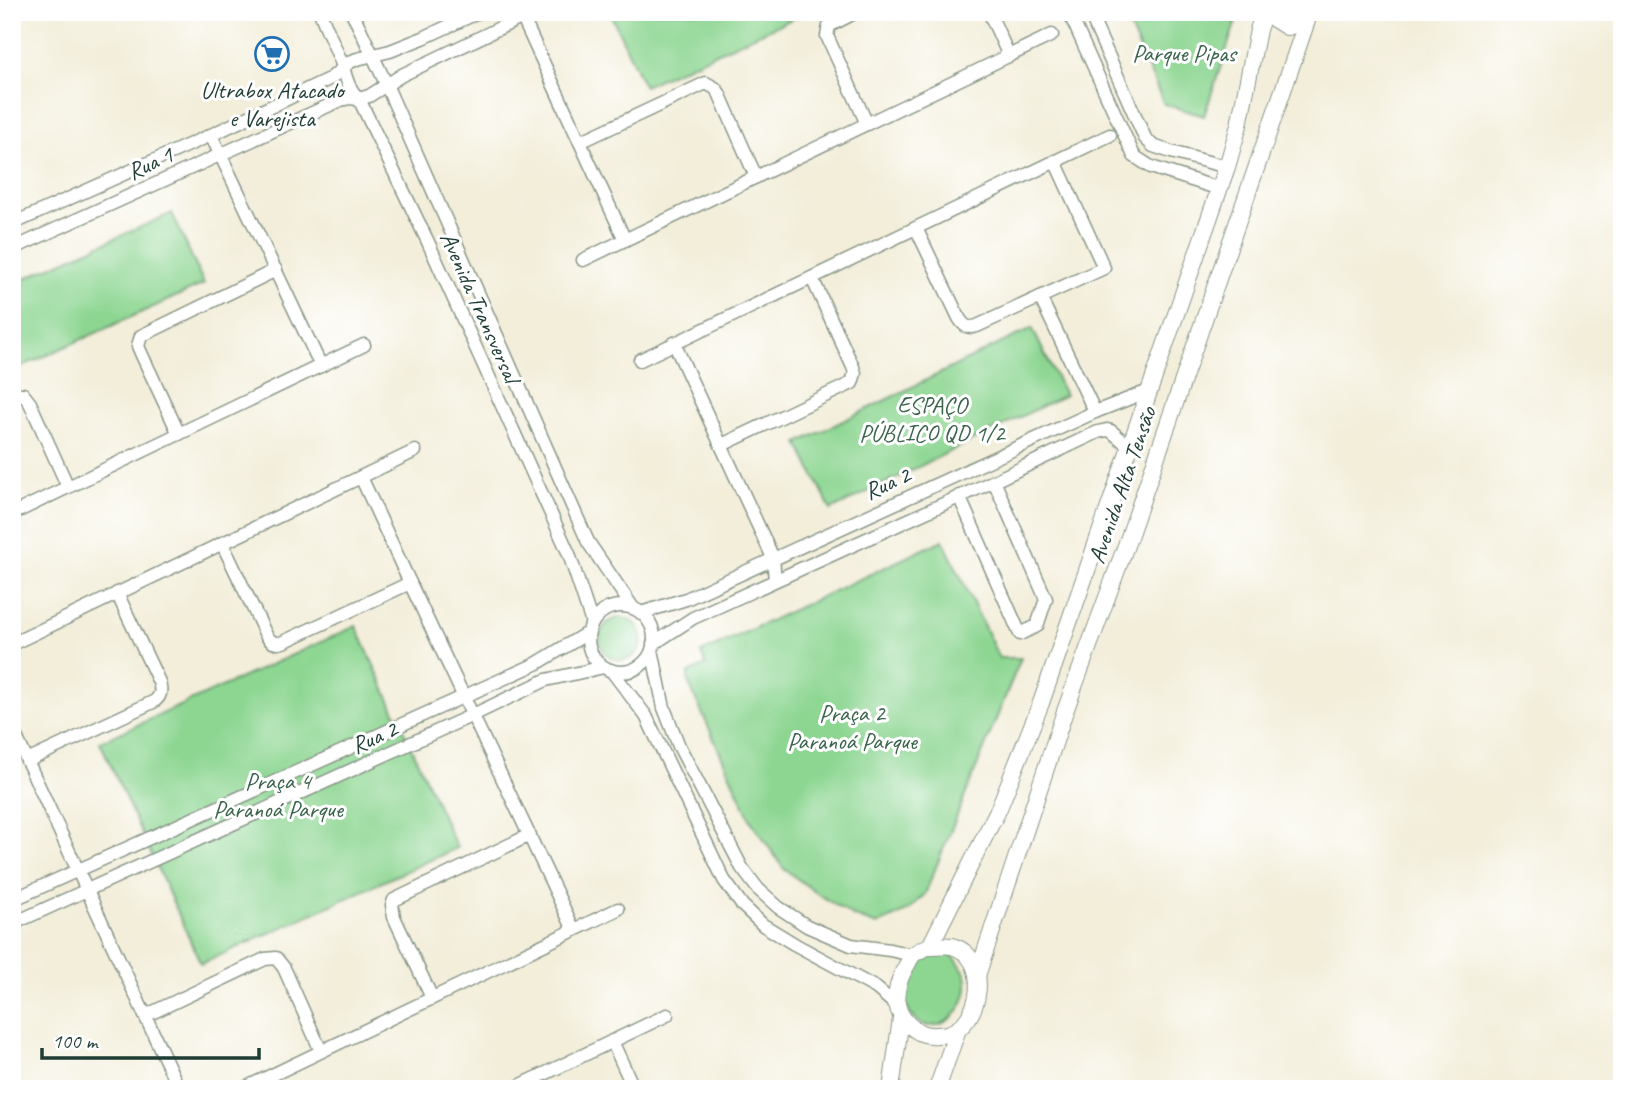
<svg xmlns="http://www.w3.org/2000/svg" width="1634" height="1101" viewBox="0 0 1634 1101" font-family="Caveat,sans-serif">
	<rect width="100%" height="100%" fill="#fff"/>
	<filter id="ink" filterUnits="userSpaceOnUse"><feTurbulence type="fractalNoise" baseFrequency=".0143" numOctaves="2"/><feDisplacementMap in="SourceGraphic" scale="14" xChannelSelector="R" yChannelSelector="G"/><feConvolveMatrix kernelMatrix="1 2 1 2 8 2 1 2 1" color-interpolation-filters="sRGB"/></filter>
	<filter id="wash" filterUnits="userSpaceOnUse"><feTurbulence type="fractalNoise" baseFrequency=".00686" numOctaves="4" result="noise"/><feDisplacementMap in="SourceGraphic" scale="28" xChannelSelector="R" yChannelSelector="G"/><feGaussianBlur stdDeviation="1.57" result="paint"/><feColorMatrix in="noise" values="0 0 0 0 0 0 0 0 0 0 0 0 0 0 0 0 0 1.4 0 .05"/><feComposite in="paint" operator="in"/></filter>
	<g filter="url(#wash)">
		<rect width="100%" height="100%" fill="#f3eeda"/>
		<!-- green -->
		<g fill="#8dd692" stroke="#568a63" stroke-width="2">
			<path d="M623,12H807L644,86L612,17Z"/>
			<path d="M1123,12H1239L1204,116L1164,104Z"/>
			<path d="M172,213L204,284L12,371V284Z"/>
			<path d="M1032,328L1065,395L831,510L798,443Z"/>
			<path d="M943,540L999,658H1021L925,894L909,910L877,925L853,916L818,894L784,869L751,821L689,684L688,678L689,673L706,665L701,653Z"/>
			<circle cx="621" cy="639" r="21"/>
			<path d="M356,626L457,848L201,964L100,742Z"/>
			<path d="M934,953C937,953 941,952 945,953C950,954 955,958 958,962C962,967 966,975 967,981C969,1004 948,1031 924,1025C918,1023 915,1019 911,1015C899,998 905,974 920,961C923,957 929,955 934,953Z"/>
		</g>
	</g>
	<g filter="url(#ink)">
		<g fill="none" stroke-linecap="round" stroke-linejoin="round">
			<!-- minor casing -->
			<g stroke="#899687" stroke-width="15">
				<g id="minor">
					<path d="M320,12C327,30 335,47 342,64C347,79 347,87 359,99L428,242L569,554L592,623"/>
					<path d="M352,12L381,73L588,542L633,608"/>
					<path d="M520,12L625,240"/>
					<path d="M856,12L829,26L827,36L867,124"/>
					<path d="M989,12L1009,56"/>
					<path d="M1069,12L1134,156L1151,167L1220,189"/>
					<path d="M1089,12L1145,138L1153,146L1171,152L1227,167"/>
					<path d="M211,135L321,366"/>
					<path d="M580,142L706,83L715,88L719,93L756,177"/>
					<path d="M12,224L211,135L331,78L350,62L357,59L390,51L423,38L479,12"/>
					<path d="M916,228L959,318C964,326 968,329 977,326L1104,268L1055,161"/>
					<path d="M12,249L341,100L349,98L359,99L369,96L402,75L533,12"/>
					<path d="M583,260L1052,35"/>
					<path d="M1040,297L1095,412"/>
					<path d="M674,343L773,558L775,580"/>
					<path d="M640,360L1110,135"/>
					<path d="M12,394H23L30,403L68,487"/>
					<path d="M179,434L141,353L138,346L141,336L276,270"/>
					<path d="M722,445L852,383L855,373L853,367L812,278"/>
					<path d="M361,477L410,583L574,930"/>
					<path d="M959,496L1020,634L1037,626L1046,599L994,481"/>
					<path d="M12,514L364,345"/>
					<path d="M222,543L265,633C269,641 274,645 283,642L410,583"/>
					<circle cx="621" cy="639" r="33"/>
					<path d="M641,613L686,599L1095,412L1151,390"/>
					<path d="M12,644L415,451"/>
					<path d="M653,644L693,618L994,481L1098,432L1107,430L1111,431L1130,447"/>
					<path d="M652,650L664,708L679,746L742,868L758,889L778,907L807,926L851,945L890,950L912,955"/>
					<path d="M611,670L646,716L724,880L742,905L763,925L796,945L876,988L896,1005"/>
					<path d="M12,728L179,1089"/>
					<path d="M27,761L153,702C161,697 162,691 159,682L117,593"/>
					<path d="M12,900L536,664L589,632"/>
					<path d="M12,924L473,715L546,680L604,667"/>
					<path d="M432,998L394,917L392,905L394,900L530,835"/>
					<path d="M145,1016L265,959L276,958L284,968L321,1051"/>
					<path d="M612,1041L634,1089"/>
					<path d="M243,1089L618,909"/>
					<path d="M513,1089L667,1015"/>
				</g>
			</g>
			<!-- tertiary casing -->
			<g stroke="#899687" stroke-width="18">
				<g id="tertiary">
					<path d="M1272,12L1274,19L1287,27L1301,23L1309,12"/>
					<path d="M930,946L999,808L1041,703L1227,167L1239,125L1258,30L1264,12"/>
					<path d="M930,946C937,946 945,945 952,946C992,957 982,1025 947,1034C943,1035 940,1035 936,1035C924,1036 917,1032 908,1024C892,1009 895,988 904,970C907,966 909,960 912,956C916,951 925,948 930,946Z"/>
					<path d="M978,973L1064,714L1128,540L1310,12"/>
					<path d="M891,1089L901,1018"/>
					<path d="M937,1089L958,1029"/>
				</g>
			</g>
			<!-- minor -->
			<use href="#minor" stroke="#fff" stroke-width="12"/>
			<!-- tertiary -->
			<use href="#tertiary" stroke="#fff" stroke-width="16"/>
		</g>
	</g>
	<!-- icons -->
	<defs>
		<g id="supermarket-ring" transform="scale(1.75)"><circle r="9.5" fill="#fff" stroke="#1f6fb2" stroke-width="1.5"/><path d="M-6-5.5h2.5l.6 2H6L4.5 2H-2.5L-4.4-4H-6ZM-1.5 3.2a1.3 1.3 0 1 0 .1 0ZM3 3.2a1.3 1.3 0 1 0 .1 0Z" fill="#1f6fb2"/></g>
	</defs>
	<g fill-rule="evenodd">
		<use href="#supermarket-ring" x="272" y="54"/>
	</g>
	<g text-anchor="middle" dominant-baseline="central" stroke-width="6" stroke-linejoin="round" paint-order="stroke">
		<!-- park labels -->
		<g font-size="24" fill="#3a634c" stroke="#fff">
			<text x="1184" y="53">Parque Pipas</text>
			<text x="932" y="405">ESPAÇO<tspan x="932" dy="28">PÚBLICO QD 1/2</tspan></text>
			<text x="852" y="713">Praça 2<tspan x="852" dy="28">Paranoá Parque</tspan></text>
			<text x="278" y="781">Praça 4<tspan x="278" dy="28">Paranoá Parque</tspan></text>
		</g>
		<!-- poi labels -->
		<g font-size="24" fill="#1f3d34" stroke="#fff">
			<text x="272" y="90">Ultrabox Atacado<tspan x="272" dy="28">e Varejista</tspan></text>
		</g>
		<!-- street labels -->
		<g font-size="24" fill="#1f3d34" stroke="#fff">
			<text transform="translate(150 163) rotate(-25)">Rua 1</text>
			<text transform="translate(480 307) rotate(66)">Avenida Transversal</text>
			<text transform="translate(887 483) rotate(-24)">Rua 2</text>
			<text transform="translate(1122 485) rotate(-71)">Avenida Alta Tensão</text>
			<text transform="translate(374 737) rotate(-24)">Rua 2</text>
		</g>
	</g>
	<!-- margin -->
	<rect width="1634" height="1101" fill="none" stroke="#fff" stroke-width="42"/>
	<!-- scale -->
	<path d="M42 1048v10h217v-10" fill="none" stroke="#1f3d34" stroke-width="3.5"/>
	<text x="52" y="1048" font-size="21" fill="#1f3d34" stroke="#ffffff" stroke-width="5" paint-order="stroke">100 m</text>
</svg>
